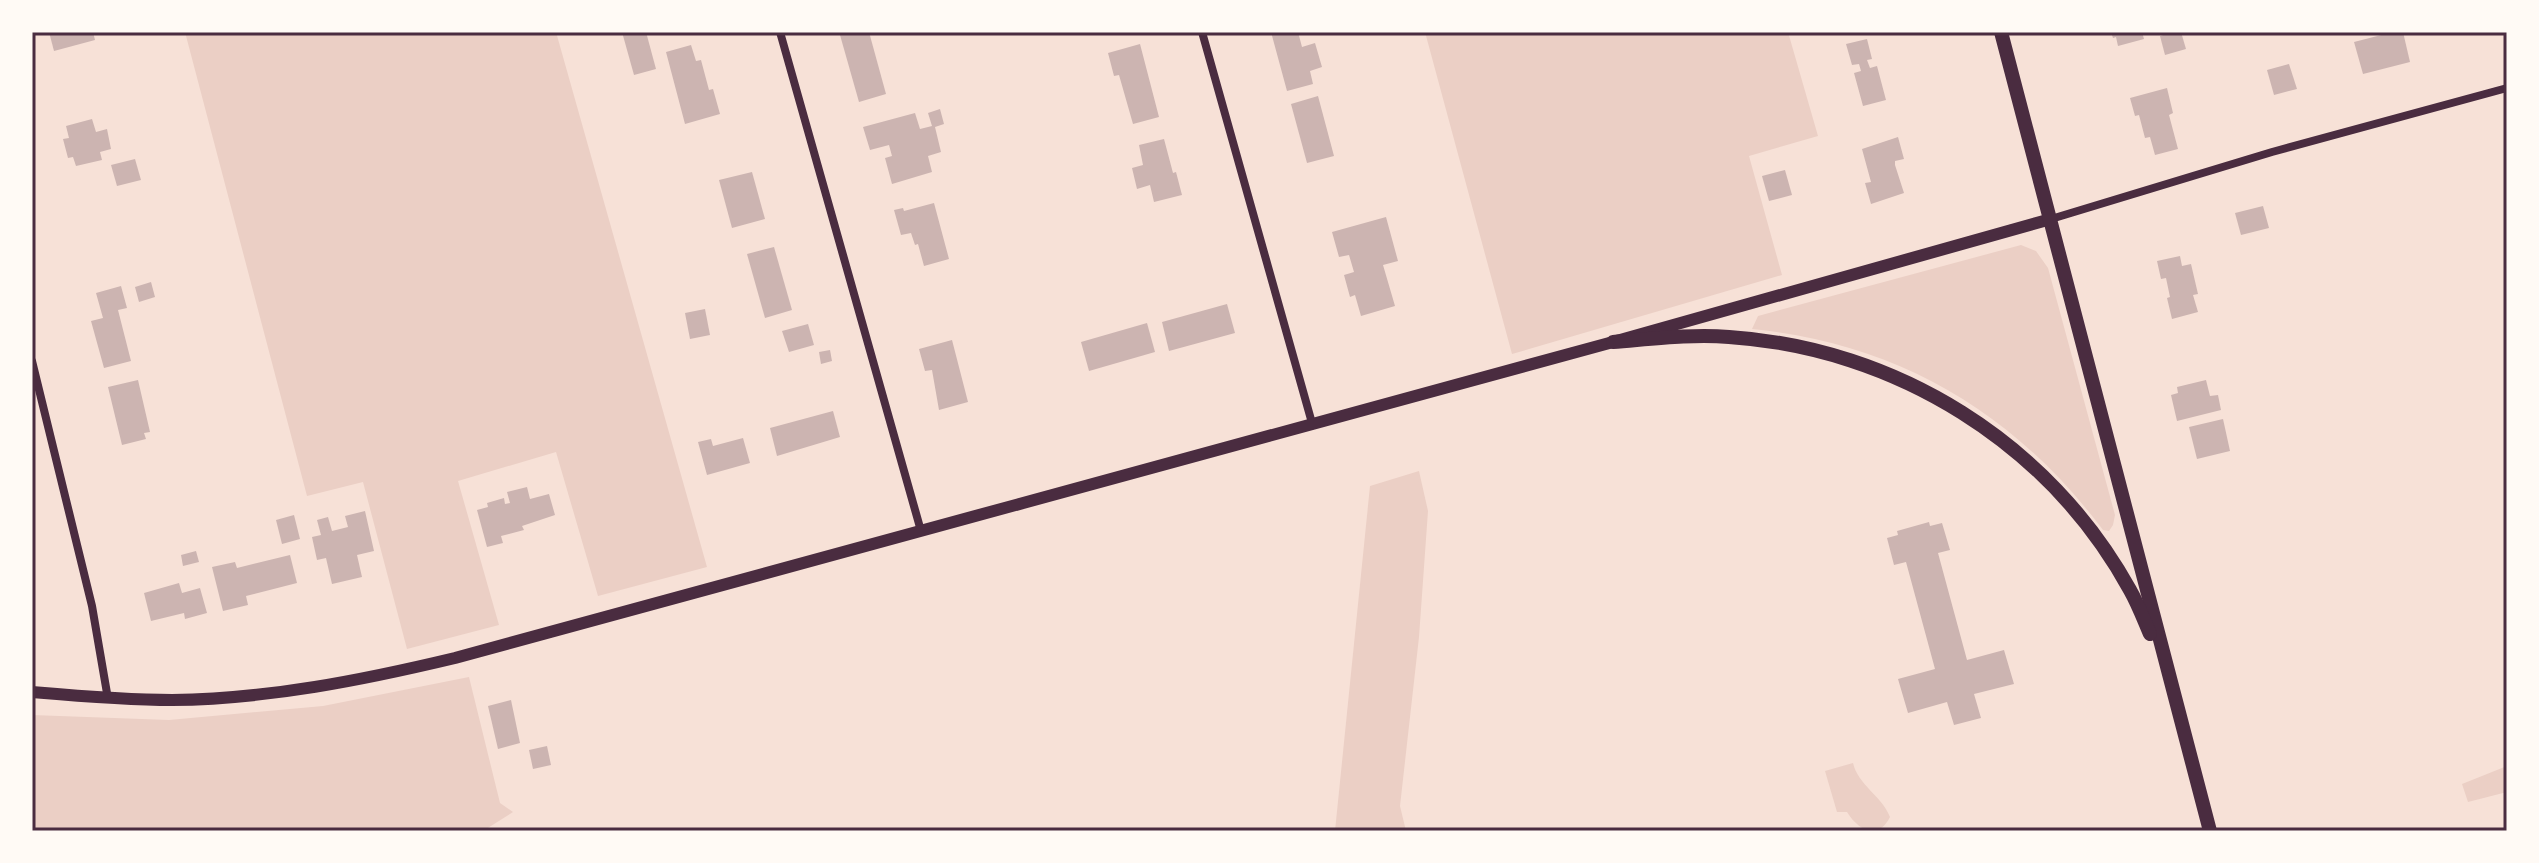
<svg xmlns="http://www.w3.org/2000/svg" width="2539" height="863" viewBox="0 0 2539 863" font-family="'PT Sans',sans-serif">
	<rect width="100%" height="100%" fill="#f7e1d7"/>
	<!-- green -->
	<g fill="#ebcfc5">
		<path d="M185,32H556L707,567L598,596L556,452L458,481L499,625L407,649L363,482L307,496Z"/>
		<path d="M1425,32H1788L1818,136L1749,156L1782,275L1512,354Z"/>
		<path d="M2021,245L2036,251L2048,268L2115,515L2113,525L2109,531L2103,530C2014,412 1899,344 1752,329L1758,316Z"/>
		<path d="M1419,471L1428,511L1419,637L1400,806L1406,831H1335L1370,486Z"/>
		<path d="M469,677L500,803L513,812L483,831H32V715L169,720L323,706Z"/>
		<path d="M1853,763C1858,785 1882,796 1890,817C1878,841 1858,830 1847,812H1837L1825,771Z"/>
		<path d="M2507,766V792L2468,802L2462,784Z"/>
	</g>
	<!-- building -->
	<g fill="#ccb4b1">
		<path d="M49,32H93L95,40L54,51Z"/>
		<path d="M622,32H646L656,69L634,75Z"/>
		<path d="M852,32H869L886,94L859,102L840,35Z"/>
		<path d="M1271,32H1298L1302,47L1315,43L1322,67L1310,71L1313,84L1287,91Z"/>
		<path d="M2111,32H2142L2144,39L2118,46L2116,37L2113,38Z"/>
		<path d="M2173,32H2181L2186,49L2165,55L2160,36Z"/>
		<path d="M2393,32H2403L2410,62L2363,74L2354,42Z"/>
		<path d="M1867,39L1872,59L1867,60L1870,68L1877,66L1886,100L1863,106L1854,73L1861,71L1859,64L1852,65L1846,44Z"/>
		<path d="M1140,44L1159,117L1133,124L1119,75L1114,76L1108,53Z"/>
		<path d="M691,45L696,61L701,60L709,90L713,89L720,114L685,124L666,52Z"/>
		<path d="M2289,64L2297,89L2274,95L2267,70Z"/>
		<path d="M2167,88L2173,113L2169,115L2178,149L2155,155L2150,137L2145,138L2139,115L2135,116L2130,98Z"/>
		<path d="M1318,96L1334,156L1307,163L1291,104Z"/>
		<path d="M940,109L944,124L935,127L941,152L928,156L932,172L892,184L885,158L892,156L889,145L870,150L863,127L915,113L920,129L932,126L928,113Z"/>
		<path d="M92,119L96,132L107,129L111,149L100,152L102,160L76,166L73,157L68,158L63,139L69,138L66,126Z"/>
		<path d="M1898,137L1904,159L1895,161V165L1904,193L1871,204L1865,183L1871,182L1862,149Z"/>
		<path d="M1164,139L1173,173L1176,172L1182,195L1154,202L1150,185L1137,189L1132,168L1143,165L1139,145Z"/>
		<path d="M135,159L141,180L117,186L111,165Z"/>
		<path d="M1785,170L1792,195L1769,201L1762,176Z"/>
		<path d="M752,172L765,219L732,228L719,180Z"/>
		<path d="M934,203L949,259L924,266L918,244L915,245L911,233L901,235L894,210L903,208L904,211Z"/>
		<path d="M2263,206L2269,228L2241,235L2235,213Z"/>
		<path d="M1386,217L1398,261L1383,265L1395,306L1361,316L1355,295L1350,297L1344,275L1354,272L1349,255L1339,257L1332,232Z"/>
		<path d="M774,247L792,310L765,318L747,254Z"/>
		<path d="M2180,256L2182,266L2191,264L2198,294L2193,295L2198,312L2172,319L2167,298L2170,297L2166,278L2161,279L2157,261Z"/>
		<path d="M151,282L155,297L139,302L135,287Z"/>
		<path d="M121,286L127,308L118,310L131,361L104,368L91,321L103,318L96,293Z"/>
		<path d="M1227,304L1235,333L1169,351L1162,322Z"/>
		<path d="M705,309L710,335L690,339L685,313Z"/>
		<path d="M1147,323L1155,352L1089,371L1081,342Z"/>
		<path d="M808,324L814,345L789,352L782,331Z"/>
		<path d="M952,340L968,402L939,410L932,370L925,371L919,349Z"/>
		<path d="M830,350L832,361L821,364L819,352Z"/>
		<path d="M138,380L150,432L144,433L146,439L122,445L108,387Z"/>
		<path d="M2206,380L2210,396L2218,395L2221,410L2177,421L2171,395L2178,393L2177,387Z"/>
		<path d="M833,411L840,437L777,456L770,428Z"/>
		<path d="M2223,419L2230,451L2197,459L2189,427Z"/>
		<path d="M743,438L750,463L707,475L698,442L711,439L713,446Z"/>
		<path d="M527,487L530,499L549,494L555,515L522,526L524,530L501,536L503,543L487,547L477,510L488,507L487,503L504,498L505,504L510,503L507,492Z"/>
		<path d="M365,511L374,551L357,555L362,577L332,584L326,558L317,560L312,537L321,535L317,520L328,517L332,531L348,527L345,516Z"/>
		<path d="M294,515L300,539L282,544L276,520Z"/>
		<path d="M1929,522L1930,526L1942,523L1950,550L1938,553L1967,660L2004,650L2014,684L1974,694L1981,718L1954,725L1947,702L1908,713L1898,679L1935,669L1906,562L1894,565L1887,538L1898,535L1897,531Z"/>
		<path d="M196,551L199,562L183,566L181,555Z"/>
		<path d="M290,555L297,583L246,596L248,605L223,611L212,567L235,562L237,568Z"/>
		<path d="M179,583L182,593L200,588L207,613L185,619L184,613L151,621L144,593Z"/>
		<path d="M511,700L520,743L498,749L488,706Z"/>
		<path d="M547,746L551,765L533,769L529,750Z"/>
	</g>
	<g fill="none" stroke-linecap="round" stroke-linejoin="round">
		<!-- minor -->
		<g stroke="#4a2c40" stroke-width="8">
			<path d="M780,32L921,531"/>
			<path d="M1202,32L1312,423"/>
			<path d="M2051,219L2272,152L2507,88"/>
			<path d="M32,361L92,606L108,699"/>
		</g>
		<!-- tertiary -->
		<path stroke="#4a2c40" stroke-width="12" d="M32,692C79,696 125,700 172,700C268,699 363,680 455,658L1613,342L2051,219"/>
		<!-- secondary -->
		<g stroke="#4a2c40" stroke-width="14">
			<path d="M2001,32L2210,831"/>
			<path d="M1613,342C1652,339 1691,334 1729,337C1896,348 2049,443 2130,590C2138,604 2144,620 2150,634"/>
		</g>
	</g>
	<!-- border -->
	<rect width="2539" height="863" fill="none" stroke="#fffaf5" stroke-width="68"/>
	<rect x="34" y="34" width="2471" height="795" fill="none" stroke="#4a2c40" stroke-width="3"/>
</svg>
